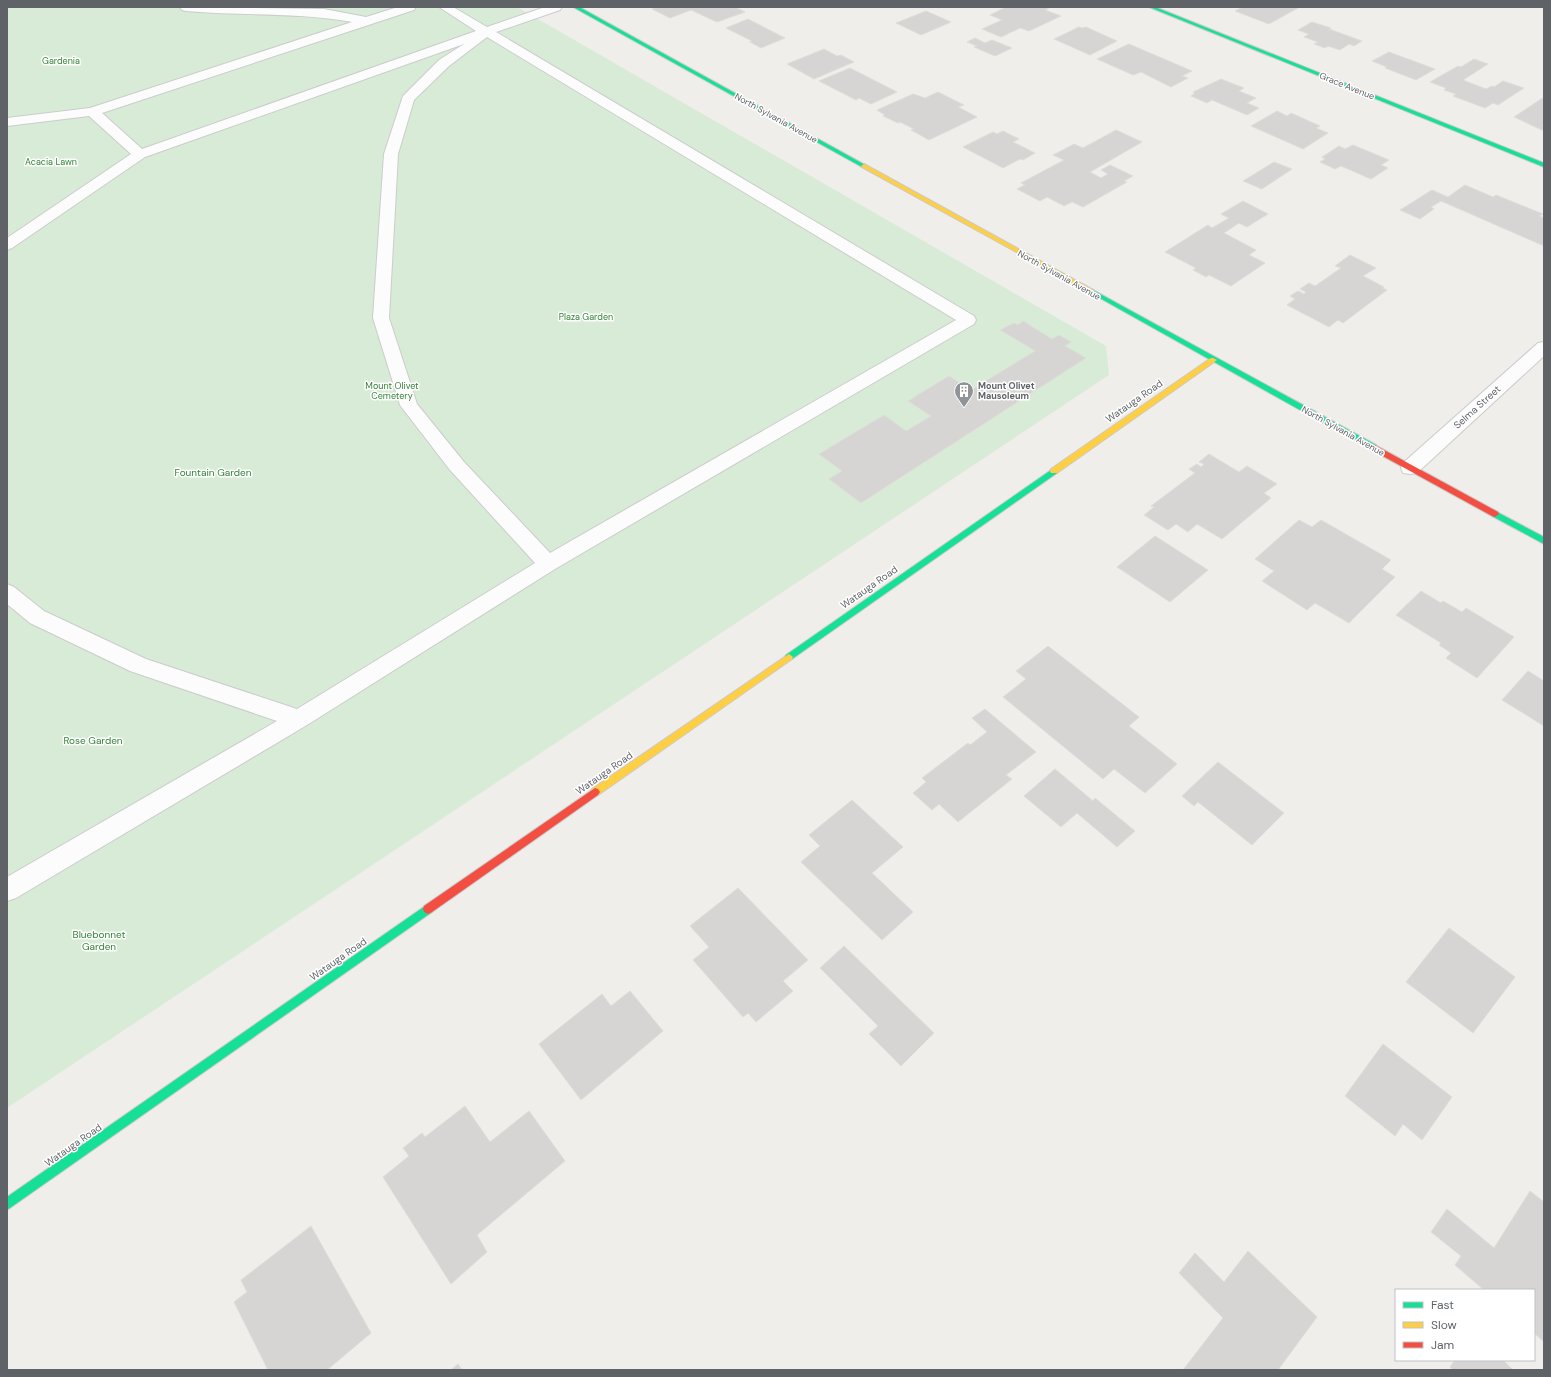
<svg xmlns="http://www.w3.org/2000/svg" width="1551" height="1377" viewBox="0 0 1551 1377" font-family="'DM Sans',sans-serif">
	<rect width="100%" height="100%" fill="#efeeea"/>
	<!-- green -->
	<path fill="#d8ebd6" d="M7,7H517L1106,346L1109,375L7,1108Z"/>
	<!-- building -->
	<g fill="#d6d5d3" stroke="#deddd9">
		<path d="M657,7H735L745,12L717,22L691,10L670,18L652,9Z"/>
		<path d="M1006,7H1046L1049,8L1045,10L1061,16L1029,31L1020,28L1001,37L982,29L1002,20L990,15Z"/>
		<path d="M1243,7H1295L1298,8L1269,24L1235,11Z"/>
		<path d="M926,11L951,22L921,35L896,23Z"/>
		<path d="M748,19L785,38L761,48L750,42L752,41L726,28Z"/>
		<path d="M1312,22L1331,28L1329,29L1362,41L1354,46L1349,44L1340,50L1328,46L1325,48L1314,44L1318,42L1304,37L1309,34L1298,30Z"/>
		<path d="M1079,27L1082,28L1086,27L1117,41L1090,55L1054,39Z"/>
		<path d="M975,38L985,43L992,40L1012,48L995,56L974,47L977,46L967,42Z"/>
		<path d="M1129,44L1192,71L1182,76L1188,78L1171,87L1141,72L1133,75L1097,59Z"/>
		<path d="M824,49L837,56L841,55L854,62L814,79L787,64Z"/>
		<path d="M1389,52L1435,69L1416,80L1385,68L1387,67L1372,61Z"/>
		<path d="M1474,59L1488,64L1463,80L1486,89L1492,86L1494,87L1503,81L1524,88L1498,105L1493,103L1485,108L1453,96L1456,94L1444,90L1446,88L1430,82L1458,66L1461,67Z"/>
		<path d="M850,68L897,92L871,104L859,98L856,100L819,81Z"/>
		<path d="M1221,79L1244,88L1239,91L1256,98L1247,103L1259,108L1247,115L1212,100L1207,103L1191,96L1195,93L1193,92Z"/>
		<path d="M938,92L964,105L958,107L977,117L929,140L911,130L914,129L900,122L898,123L883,116L885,115L877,110L913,94L925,98Z"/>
		<path d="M1544,97V131L1514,117Z"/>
		<path d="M1277,111L1287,116L1291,113L1320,126L1316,128L1328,133L1303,149L1251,126Z"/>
		<path d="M1116,130L1142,142L1090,172L1101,178L1108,174L1101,170L1110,165L1133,176L1124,181L1127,182L1083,207L1072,202L1064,206L1047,197L1040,201L1017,189L1025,185L1021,183L1064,160L1053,155L1074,144L1083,148Z"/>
		<path d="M1003,131L1019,139L1013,142L1035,153L1023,160L1020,159L1003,168L963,147L993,132L997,134Z"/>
		<path d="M1353,145L1389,160L1381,165L1388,168L1371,179L1341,166L1335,169L1320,162L1325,159L1322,157L1339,146L1345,149Z"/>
		<path d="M1274,162L1292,169L1262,189L1243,181Z"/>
		<path d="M1465,185L1493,197L1496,195L1543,214L1539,216L1544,218V246L1441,201L1431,207L1434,209L1420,219L1400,210L1432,190L1448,197Z"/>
		<path d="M1243,201L1268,214L1247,227L1239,223L1224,233L1256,250L1249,255L1265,263L1231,286L1209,275L1206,277L1193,270L1196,268L1165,252L1208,225L1212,228L1229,218L1221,214Z"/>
		<path d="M1350,255L1376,268L1363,276L1384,287L1382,288L1387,290L1343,323L1338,320L1329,327L1287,305L1295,299L1290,296L1298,291L1304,294L1306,292L1300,289L1309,283L1315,286L1341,268L1335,266Z"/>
		<path d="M1023,321L1052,339L1059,335L1071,342L1065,346L1086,358L861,503L829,479L842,471L819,454L884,415L906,431L931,416L908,401L949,376L971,390L1035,351L1000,330L1014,323L1018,325Z"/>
		<path d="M1209,454L1239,472L1247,466L1277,484L1264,493L1271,498L1222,539L1197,524L1188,532L1176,524L1168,530L1144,515L1154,507L1151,506L1195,473L1189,469L1197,464L1201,467L1204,464L1199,462Z"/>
		<path d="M1299,520L1312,527L1321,520L1391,560L1382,569L1395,577L1349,623L1315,603L1307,610L1262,581L1274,571L1255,559Z"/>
		<path d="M1155,536L1208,570L1170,602L1117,567Z"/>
		<path d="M1421,591L1441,603L1443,601L1462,612L1466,608L1514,637L1477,678L1446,658L1451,653L1439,645L1441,643L1396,615Z"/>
		<path d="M1048,646L1139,717L1129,726L1177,764L1145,793L1114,769L1103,779L1003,697L1026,679L1016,671Z"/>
		<path d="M1528,671L1544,681V726L1502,700Z"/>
		<path d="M985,709L1036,752L1006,775L1012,779L958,822L939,804L932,810L913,793L926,782L922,778L968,743L970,745L987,732L972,718Z"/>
		<path d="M1218,762L1284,813L1252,845L1198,802L1194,806L1182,796Z"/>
		<path d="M1055,769L1093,801L1095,798L1135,831L1117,847L1077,813L1061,827L1024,796Z"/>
		<path d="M852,800L903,847L872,873L913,912L882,940L801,862L820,846L809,835Z"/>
		<path d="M738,888L808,960L783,981L793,991L756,1022L748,1013L743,1017L693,960L709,947L690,926Z"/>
		<path d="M1449,928L1515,977L1473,1033L1406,982Z"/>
		<path d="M844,946L934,1033L901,1066L869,1034L878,1026L820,968Z"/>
		<path d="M630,991L663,1031L581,1100L539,1044L602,994L611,1006Z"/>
		<path d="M1383,1044L1452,1097L1422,1140L1403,1124L1395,1136L1345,1096Z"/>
		<path d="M465,1106L490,1142L529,1111L565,1161L477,1235L487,1252L451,1284L383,1177L409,1156L403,1148L422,1133L425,1137Z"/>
		<path d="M1530,1191L1544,1202V1342L1534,1333V1290H1484L1455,1265L1461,1256L1431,1232L1447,1209L1494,1248Z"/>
		<path d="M311,1226L371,1333L327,1370H268L234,1302L247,1292L241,1280Z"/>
		<path d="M1248,1251L1317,1317L1278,1370H1183L1223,1318L1179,1273L1195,1253L1224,1282Z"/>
		<path d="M1455,1360H1503L1513,1370H1453L1450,1367Z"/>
		<path d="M458,1364L462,1370H451Z"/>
	</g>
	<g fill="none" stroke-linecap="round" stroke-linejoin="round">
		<!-- lane casing -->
		<g stroke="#cbcccc" stroke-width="2">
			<path id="lane" d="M180,7L324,9L366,17L398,7H416L414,10L102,113L142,149L476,31L439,7H453L487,27L545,7H562L560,10L496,32L974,316L976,320L974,324L555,569L307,725L16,898L7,901V877L277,721L130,671L30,623L7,604V584L14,587L44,611L146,659L297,709L535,563L450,470L403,409L400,405L373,318L384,154L403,96L439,60L464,44L145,157L12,248L7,250V238L131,154L89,116L7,126V118L90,108L352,22C298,12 241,16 186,11L182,10ZM487,37L956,320L550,553L464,462L417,404L389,318L398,154L414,100L449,66Z"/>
		</g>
		<!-- street casing -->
		<g stroke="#cbcccc" stroke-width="2">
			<path id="street" d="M1544,342V356L1417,473L1410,474L1403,473L1401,468L1403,463L1538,343Z"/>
		</g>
		<!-- fast casing -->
		<g stroke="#cacacb" stroke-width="2">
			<g id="fast">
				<path d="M573,7H579L867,166L862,167Z"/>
				<path d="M1149,7H1155L1544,163V167Z"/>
				<path d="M1091,289L1376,445L1377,447L1376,449H1370L1089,292L1088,291Z"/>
				<path d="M1054,468L1057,469L1058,471L1057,473L792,659H786L785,657L786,655Z"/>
				<path d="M1495,511L1544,537V544L1492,516L1491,514Z"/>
				<path d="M428,904L432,906L433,909L432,912L7,1210V1197Z"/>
			</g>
		</g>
		<!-- slow casing -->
		<g stroke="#cacacb" stroke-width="2">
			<g id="slow">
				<path d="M864,164L1093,290L1094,291L1089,292L862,167L861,166Z"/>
				<path d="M1211,358H1213L1217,360L1057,473H1051L1050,471L1051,469Z"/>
				<path d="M789,654L793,657L792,659L598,795L595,796L592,795L590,792L592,789Z"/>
			</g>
		</g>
		<!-- jam casing -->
		<g stroke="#cacacb" stroke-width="2">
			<g id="jam">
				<path d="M1373,444L1498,512L1499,514L1495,517L1492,516L1370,449L1369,447Z"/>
				<path d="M595,788L598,789L600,792L598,795L432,912L428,914L424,912L423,909L424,906Z"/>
			</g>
		</g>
		<!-- lane -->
		<use href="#lane" fill="#fdfcfc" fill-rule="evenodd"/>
		<!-- street -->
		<use href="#street" fill="#fdfcfc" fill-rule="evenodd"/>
		<!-- fast -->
		<use href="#fast" fill="#16e098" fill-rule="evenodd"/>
		<!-- slow -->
		<use href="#slow" fill="#ffcf43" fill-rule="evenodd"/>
		<!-- jam -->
		<use href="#jam" fill="#f24e42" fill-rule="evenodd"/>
	</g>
	<!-- icons -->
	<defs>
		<g id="building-pin" transform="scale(1)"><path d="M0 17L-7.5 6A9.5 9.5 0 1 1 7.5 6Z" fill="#919496" stroke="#fff"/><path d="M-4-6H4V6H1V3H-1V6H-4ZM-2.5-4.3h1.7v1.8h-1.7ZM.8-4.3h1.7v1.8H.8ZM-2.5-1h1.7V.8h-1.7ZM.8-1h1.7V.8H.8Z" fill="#fff"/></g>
	</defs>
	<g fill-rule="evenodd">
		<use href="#building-pin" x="964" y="391"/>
	</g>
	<g text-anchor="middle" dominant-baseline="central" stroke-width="3" stroke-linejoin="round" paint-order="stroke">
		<!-- far-park labels -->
		<g font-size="9" fill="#348238" stroke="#fff">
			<text x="61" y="61">Gardenia</text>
			<text x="51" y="162">Acacia Lawn</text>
			<text x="586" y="317">Plaza Garden</text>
			<text x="392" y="386">Mount Olivet<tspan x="392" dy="10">Cemetery</tspan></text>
		</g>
		<!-- far-street labels -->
		<g font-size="9" fill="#5f6368" stroke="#fff">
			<text transform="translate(1347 86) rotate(22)">Grace Avenue</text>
			<text transform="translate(776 118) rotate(29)">North Sylvania Avenue</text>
			<text transform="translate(1059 275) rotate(29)">North Sylvania Avenue</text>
			<text transform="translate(1343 431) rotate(29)">North Sylvania Avenue</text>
		</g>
		<!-- far-poi labels -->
		<g font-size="9" font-weight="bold" fill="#5f6368" stroke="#fff" text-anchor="start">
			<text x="978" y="386">Mount Olivet<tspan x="978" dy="10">Mausoleum</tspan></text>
		</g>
		<!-- street labels -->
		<g font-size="10" fill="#5f6368" stroke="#fff">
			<text transform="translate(1134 401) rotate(-35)">Watauga Road</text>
			<text transform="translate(1477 407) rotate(-42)">Selma Street</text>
			<text transform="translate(869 587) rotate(-35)">Watauga Road</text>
			<text transform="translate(604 773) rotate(-35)">Watauga Road</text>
			<text transform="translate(338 959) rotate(-35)">Watauga Road</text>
			<text transform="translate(73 1145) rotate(-35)">Watauga Road</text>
		</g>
		<!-- park labels -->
		<g font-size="10" fill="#348238" stroke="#fff">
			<text x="213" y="472">Fountain Garden</text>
			<text x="93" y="740">Rose Garden</text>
			<text x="99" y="934">Bluebonnet<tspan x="99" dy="12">Garden</tspan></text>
		</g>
	</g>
	<!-- border -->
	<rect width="1551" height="1377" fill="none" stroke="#5f6368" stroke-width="16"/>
	<!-- legend -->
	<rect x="1395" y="1289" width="140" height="72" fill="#ffffff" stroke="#bfc1c3"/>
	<rect x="1403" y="1302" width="20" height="6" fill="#16e098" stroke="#bfc1c3"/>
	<text x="1431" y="1309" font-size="12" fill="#5f6368">Fast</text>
	<rect x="1403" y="1322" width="20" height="6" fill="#ffcf43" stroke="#bfc1c3"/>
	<text x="1431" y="1329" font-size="12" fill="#5f6368">Slow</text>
	<rect x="1403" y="1342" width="20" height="6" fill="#f24e42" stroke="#bfc1c3"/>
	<text x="1431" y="1349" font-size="12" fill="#5f6368">Jam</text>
</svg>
